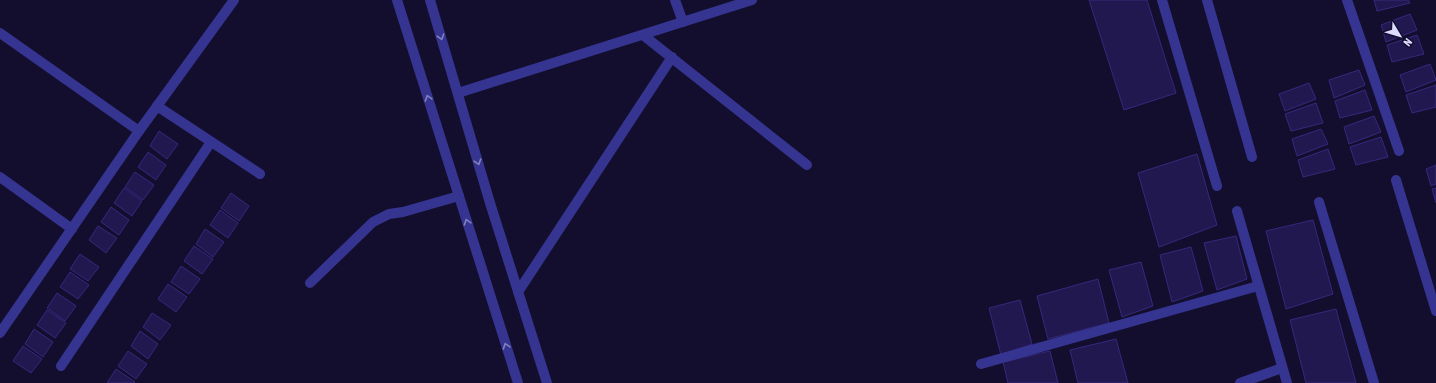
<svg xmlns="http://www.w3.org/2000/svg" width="1436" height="383" viewBox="0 0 1436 383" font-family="'Asap Condensed',sans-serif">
	<rect width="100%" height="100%" fill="#130e2d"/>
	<!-- building -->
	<g fill="#221850" stroke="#36287e">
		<path d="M1089,0H1147L1176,93L1124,110Z"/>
		<path d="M1374,0H1408L1410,3L1377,11Z"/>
		<path d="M1410,14L1417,30L1386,42L1381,25Z"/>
		<path d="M1417,35L1424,54L1392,62L1387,45Z"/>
		<path d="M1430,64L1436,80L1406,92L1400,75Z"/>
		<path d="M1359,70L1365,85L1334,98L1329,80Z"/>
		<path d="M1309,83L1316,99L1285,111L1279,94Z"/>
		<path d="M1436,85V107L1412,113L1406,95Z"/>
		<path d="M1365,90L1372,110L1340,118L1335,101Z"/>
		<path d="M1316,103L1323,123L1291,131L1285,114Z"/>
		<path d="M1374,116L1381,132L1349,144L1344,127Z"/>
		<path d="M1321,129L1328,144L1297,156L1292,139Z"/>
		<path d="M159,131L178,144L167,159L150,146Z"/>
		<path d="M1381,137L1388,157L1356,165L1350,147Z"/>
		<path d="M1328,149L1335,169L1303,177L1298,160Z"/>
		<path d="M148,152L166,165L156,180L138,167Z"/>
		<path d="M1197,154L1217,225L1159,247L1138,173Z"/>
		<path d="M1436,165V184L1431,186L1426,169Z"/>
		<path d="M135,172L154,185L143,200L125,187Z"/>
		<path d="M124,188L142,201L132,216L114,203Z"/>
		<path d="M1436,188V203L1432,189Z"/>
		<path d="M231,193L249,206L239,221L221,208Z"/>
		<path d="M111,207L129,220L119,235L101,222Z"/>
		<path d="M220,210L238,223L228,238L210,225Z"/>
		<path d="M1313,220L1333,294L1286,309L1266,231Z"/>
		<path d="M98,226L117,238L106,253L89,240Z"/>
		<path d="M205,229L224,242L213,257L196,244Z"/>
		<path d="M1236,236L1247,279L1217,290L1204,243Z"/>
		<path d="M194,246L213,259L202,274L184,261Z"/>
		<path d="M1191,247L1203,291L1172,302L1160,255Z"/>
		<path d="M80,254L99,267L88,281L70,269Z"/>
		<path d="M1141,262L1153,306L1122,317L1109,270Z"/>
		<path d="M181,266L200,279L189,294L171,282Z"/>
		<path d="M70,272L89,285L78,299L60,287Z"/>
		<path d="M1098,279L1109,323L1048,339L1037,296Z"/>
		<path d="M168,284L187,297L176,312L158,299Z"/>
		<path d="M57,293L76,306L65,321L47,308Z"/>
		<path d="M1020,300L1032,344L1001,355L989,308Z"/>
		<path d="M1336,309L1356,383H1306L1290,320Z"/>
		<path d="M47,310L66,323L55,338L37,325Z"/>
		<path d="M152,313L171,325L160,340L143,327Z"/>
		<path d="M34,329L53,342L43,357L25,344Z"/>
		<path d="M140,331L158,344L148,359L131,346Z"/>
		<path d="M1116,339L1128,383H1078L1070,350Z"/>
		<path d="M23,346L42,359L31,373L13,361Z"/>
		<path d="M128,351L147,364L136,379L118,366Z"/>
		<path d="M1050,351L1058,383H1008L1003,362Z"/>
		<path d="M116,369L135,382L134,383H107Z"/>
	</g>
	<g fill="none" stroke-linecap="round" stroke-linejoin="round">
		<!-- minor -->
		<g stroke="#353591" stroke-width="10">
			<path d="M397,0L518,383"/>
			<path d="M430,0L490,203L547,383"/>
			<path d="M675,0L683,22"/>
			<path d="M1162,0L1217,186"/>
			<path d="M1207,0L1252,157"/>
			<path d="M1347,0L1399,151"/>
			<path d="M0,33L139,131"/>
			<path d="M643,35L807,165"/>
			<path d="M458,93L752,0"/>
			<path d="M157,106L260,174"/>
			<path d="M0,177L72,229"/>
			<path d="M1396,180L1436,311"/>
			<path d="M1319,202L1374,383"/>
			<path d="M1237,211L1287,383"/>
			<path d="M310,283L373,222L389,214L403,212L459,196"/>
			<path d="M518,292L672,57"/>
			<path d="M0,333L139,131L234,0"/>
			<path d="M981,364L1258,286"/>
			<path d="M61,366L211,142"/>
			<path d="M1240,383L1282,368"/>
		</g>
	</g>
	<!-- one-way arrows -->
	<defs><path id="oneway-chevron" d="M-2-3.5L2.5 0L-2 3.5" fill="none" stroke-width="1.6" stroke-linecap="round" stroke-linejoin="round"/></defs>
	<g stroke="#8180c2">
		<use href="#oneway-chevron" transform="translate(441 37) rotate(73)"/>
		<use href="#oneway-chevron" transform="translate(428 98) rotate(-107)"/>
		<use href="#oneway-chevron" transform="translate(478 162) rotate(73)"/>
		<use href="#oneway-chevron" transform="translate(467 222) rotate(-108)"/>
		<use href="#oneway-chevron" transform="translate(506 346) rotate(-108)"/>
	</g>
	<!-- north arrow -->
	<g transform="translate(1400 36) rotate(128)" stroke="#130e2d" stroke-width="3" paint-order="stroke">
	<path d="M0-3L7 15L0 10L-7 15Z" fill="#dddbff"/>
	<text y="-6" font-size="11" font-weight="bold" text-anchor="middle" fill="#dddbff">N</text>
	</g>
</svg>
